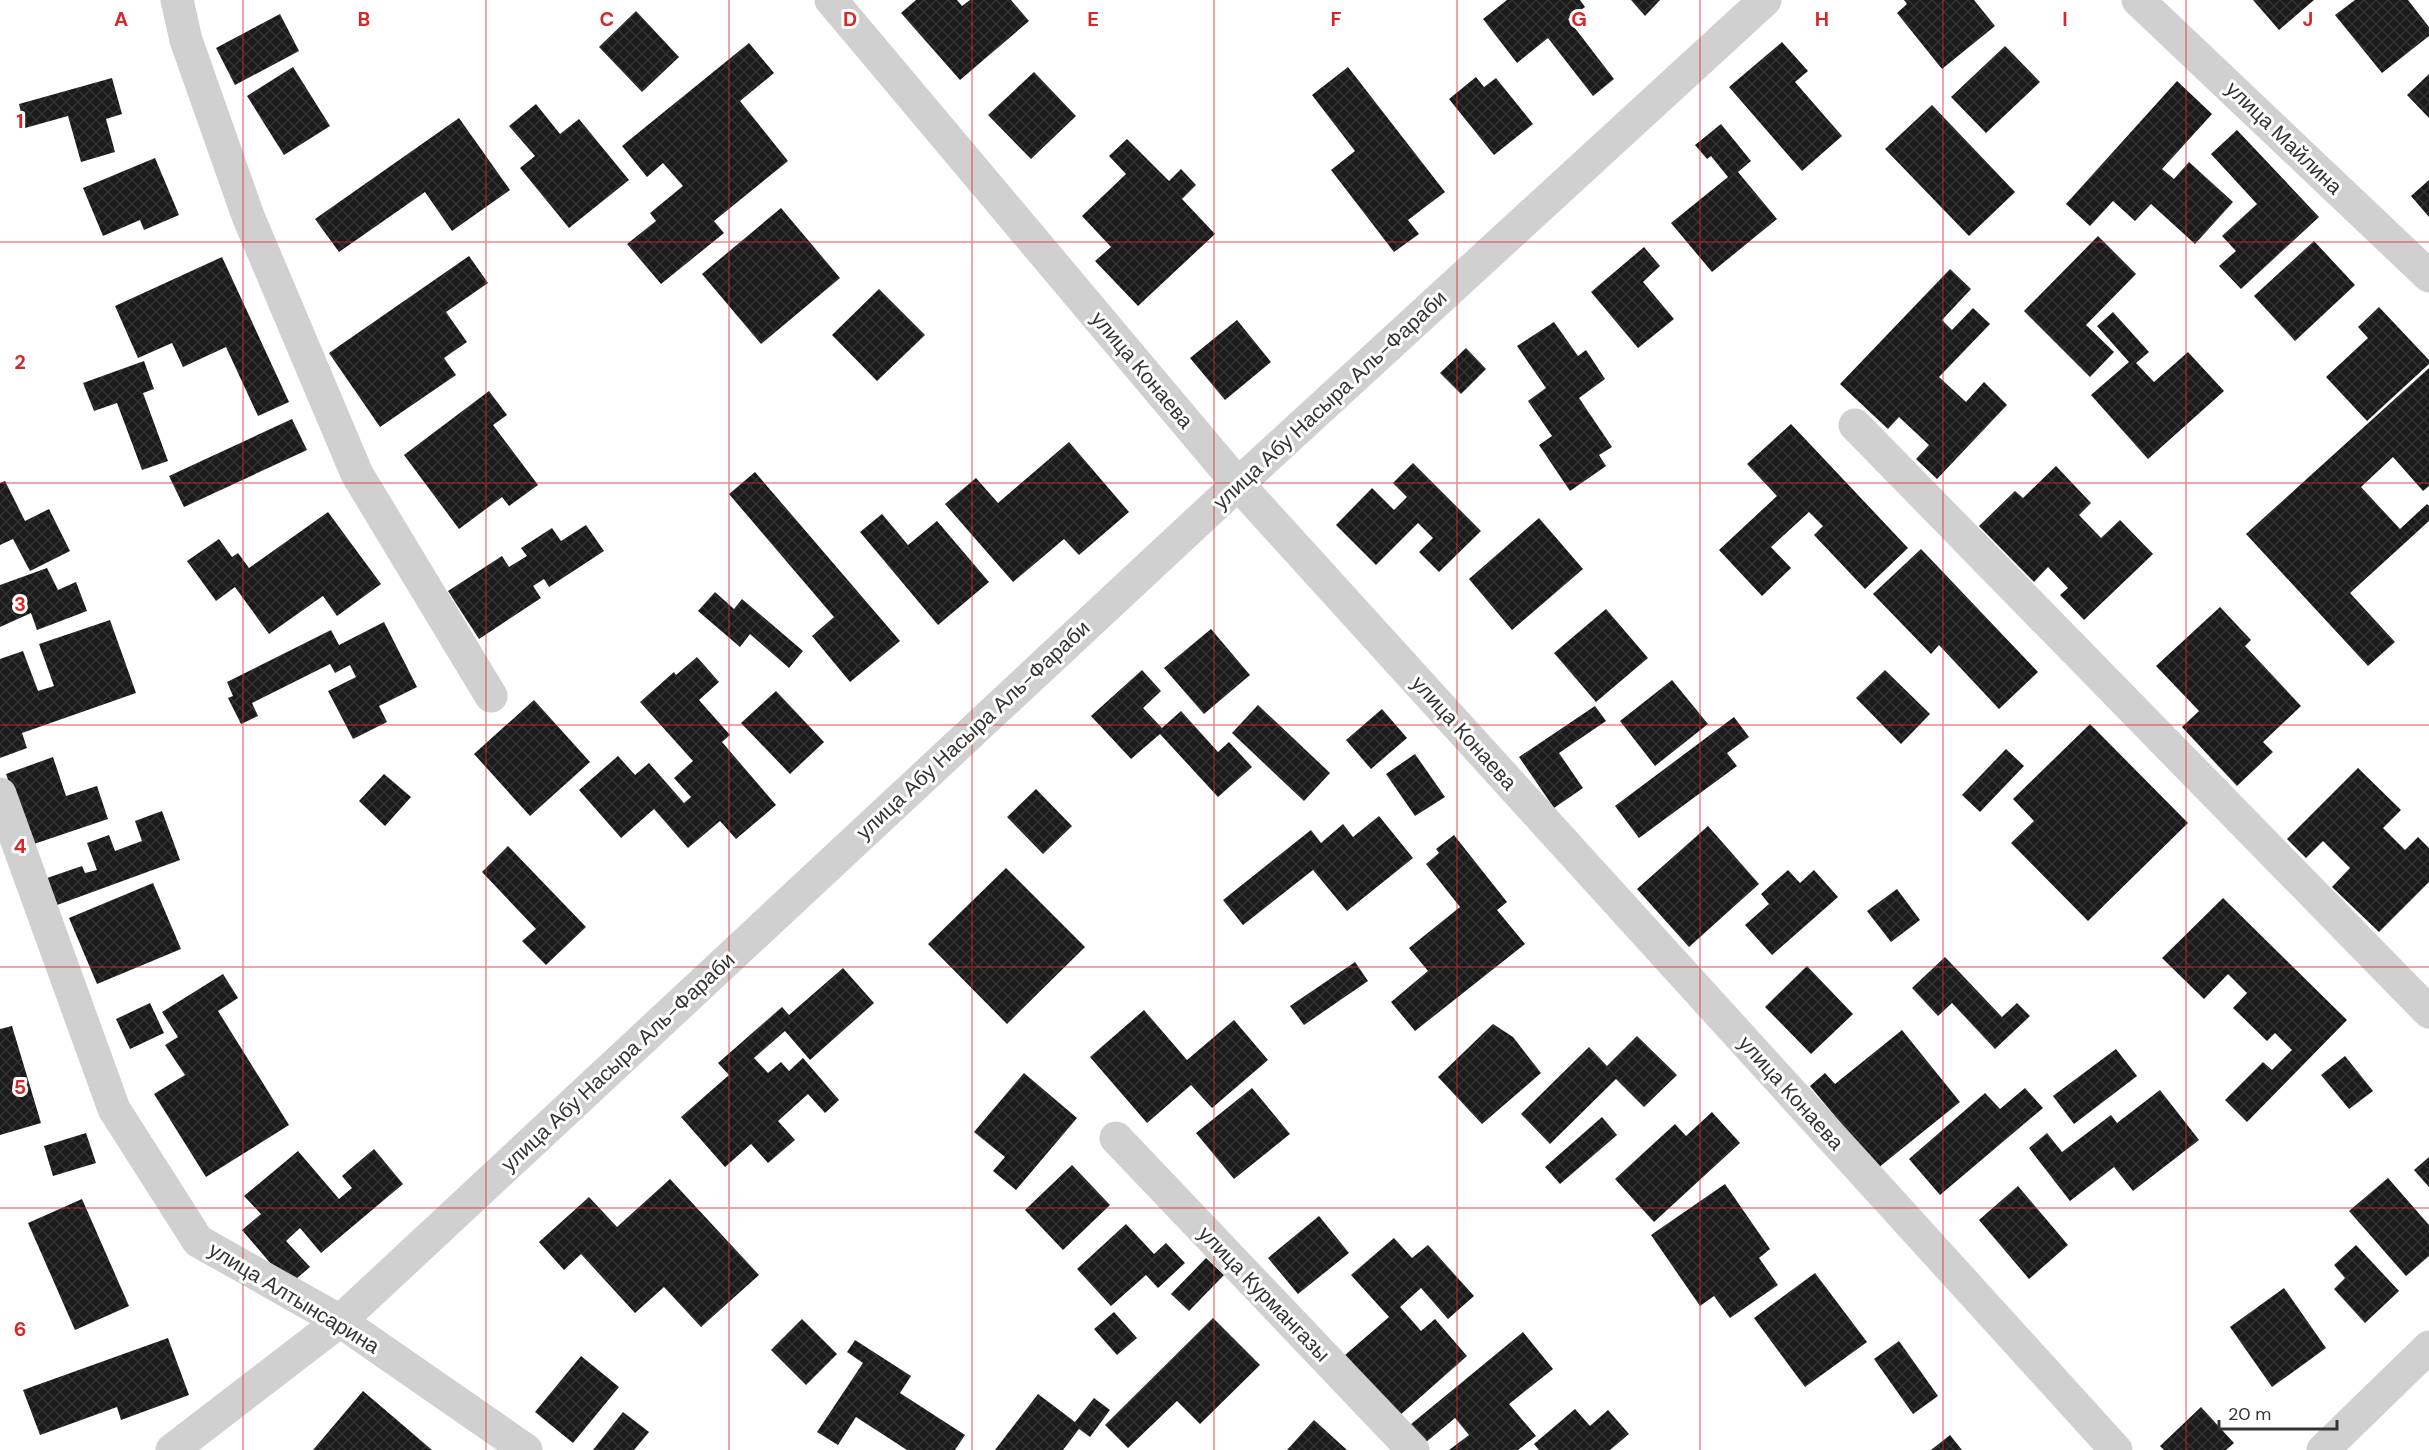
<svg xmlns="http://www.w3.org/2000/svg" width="2429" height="1450" viewBox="0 0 2429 1450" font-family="'DM Sans',sans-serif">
	<defs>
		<pattern id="building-cross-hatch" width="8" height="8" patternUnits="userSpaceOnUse" patternTransform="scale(1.5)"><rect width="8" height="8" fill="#1a1a1a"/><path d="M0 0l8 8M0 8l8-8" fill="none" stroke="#333"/></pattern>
	</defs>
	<rect width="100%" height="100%" fill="#fff"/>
	<!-- building -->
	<g fill="url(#building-cross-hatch)">
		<path d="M916,0H957L962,6L970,0H1011L1029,21L960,80L901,13Z"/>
		<path d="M1507,0H1580L1585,7L1568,19L1614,79L1593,96L1548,38L1517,63L1483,19Z"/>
		<path d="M1631,0H1660L1645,16Z"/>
		<path d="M1904,0H1974L1995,26L1942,69L1897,13L1907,4Z"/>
		<path d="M2253,0H2314L2279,30Z"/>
		<path d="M2355,0H2408L2429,27V36L2382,73L2335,15Z"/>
		<path d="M636,11L679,57L642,92L599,47Z"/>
		<path d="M280,14L299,51L235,85L216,48Z"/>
		<path d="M1782,42L1808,71L1795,82L1842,136L1802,171L1729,87Z"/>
		<path d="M749,43L774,73L740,101L788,161L714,221L724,233L661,284L627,244L656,221L650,213L683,186L663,163L647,177L622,146Z"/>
		<path d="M2005,46L2040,82L1986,133L1951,97Z"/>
		<path d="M293,67L330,126L284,155L247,96Z"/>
		<path d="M1348,67L1445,192L1408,220L1419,234L1394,252L1331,170L1355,151L1312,95Z"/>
		<path d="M1034,72L1076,116L1031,159L988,115Z"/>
		<path d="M2429,74V118L2407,95Z"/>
		<path d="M1476,77L1484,87L1496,78L1533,124L1494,155L1449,99Z"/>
		<path d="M112,78L122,114L106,119L115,152L81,162L68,116L25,128L19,104Z"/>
		<path d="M2177,81L2212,114L2162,169L2174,179L2189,162L2233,202L2195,244L2151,204L2135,221L2113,201L2090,226L2066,204Z"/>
		<path d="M536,104L560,134L579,119L629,180L569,228L520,168L535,156L509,126Z"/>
		<path d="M1932,105L2015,192L1969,236L1885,149Z"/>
		<path d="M459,118L510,190L452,231L425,192L339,252L315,219Z"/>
		<path d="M1721,124L1751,161L1738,172L1777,219L1712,272L1671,223L1728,177L1711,156L1707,159L1695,145Z"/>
		<path d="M2237,130L2319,217L2241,289L2219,266L2236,251L2222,236L2257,204L2211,154Z"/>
		<path d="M1127,139L1169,181L1181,169L1196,185L1182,199L1215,234L1138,306L1095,261L1111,247L1082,216L1126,174L1109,156Z"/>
		<path d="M155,158L179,215L144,230L140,220L103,236L83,188Z"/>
		<path d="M2429,180V217L2411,196Z"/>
		<path d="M781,208L840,278L761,344L702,274Z"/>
		<path d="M2098,236L2136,274L2086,325L2114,352L2090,377L2024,311Z"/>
		<path d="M2314,241L2355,285L2295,341L2254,296Z"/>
		<path d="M1644,247L1660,266L1643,282L1674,319L1638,348L1591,292Z"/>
		<path d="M469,256L488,283L446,312L467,342L444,358L456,375L380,427L329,353Z"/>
		<path d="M222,257L289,402L258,416L226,347L183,367L172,343L138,358L115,306Z"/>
		<path d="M1950,269L1971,289L1942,320L1952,330L1973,308L1990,324L1939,377L1966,402L1984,382L2007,405L1937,479L1916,459L1929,445L1899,417L1888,429L1840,384Z"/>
		<path d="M879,289L925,335L877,381L832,335Z"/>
		<path d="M2379,307L2429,360V364L2367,421L2326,377L2368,338L2358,327Z"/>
		<path d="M2113,312L2149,352L2136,363L2154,382L2188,352L2224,391L2148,459L2091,395L2129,362L2097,326Z"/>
		<path d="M1237,320L1271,362L1225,400L1190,358Z"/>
		<path d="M1554,322L1578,356L1586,350L1605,379L1579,398L1612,447L1599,455L1606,466L1570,491L1539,445L1552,436L1528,401L1546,388L1517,346Z"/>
		<path d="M1466,348L1486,369L1461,394L1440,373Z"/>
		<path d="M144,361L154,389L143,393L168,461L142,470L117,403L94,411L83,383Z"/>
		<path d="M2429,368V486L2423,491L2393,457L2361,487L2400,529L2427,504L2429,506V521L2350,593L2395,642L2368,666L2246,534Z"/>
		<path d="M489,391L507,415L493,425L538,485L509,506L502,497L459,529L404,455Z"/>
		<path d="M292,419L307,450L184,507L169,476Z"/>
		<path d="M1791,424L1908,548L1865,589L1814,535L1823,526L1809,512L1771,547L1791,568L1762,596L1719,550L1777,496L1747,464Z"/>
		<path d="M1069,442L1129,512L1079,555L1064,539L1013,582L945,504L976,478L998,503Z"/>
		<path d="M1413,463L1481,531L1439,572L1419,552L1433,538L1418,523L1376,565L1336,525L1372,488L1394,510L1407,497L1393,483Z"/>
		<path d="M2056,466L2091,503L2079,515L2101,538L2120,520L2153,554L2084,620L2060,595L2068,588L2048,567L2034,582L1979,526L2015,491L2023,498Z"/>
		<path d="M755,472L900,641L850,682L812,636L834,617L729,494Z"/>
		<path d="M5,481L25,521L49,509L70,551L30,571L13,539L0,545V483Z"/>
		<path d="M328,512L381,584L337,616L323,596L269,634L235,587L216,601L187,561L219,539L232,557L238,553L249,568Z"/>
		<path d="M882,514L908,545L937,521L989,582L938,625L860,532Z"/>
		<path d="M1539,518L1583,569L1512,630L1469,579Z"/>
		<path d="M586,525L604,551L549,587L544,579L533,586L541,598L479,639L448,591L502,556L509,567L527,556L521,548L552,528L561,541Z"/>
		<path d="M1921,549L2038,672L1999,709L1939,645L1931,654L1873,594Z"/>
		<path d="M47,568L58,590L76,582L87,611L37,630L31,613L0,627V585Z"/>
		<path d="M715,592L734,609L742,599L803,651L789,668L750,634L740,647L698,611Z"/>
		<path d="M2220,607L2251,640L2245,646L2301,706L2263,742L2273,752L2237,786L2182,727L2199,711L2156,666Z"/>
		<path d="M1606,609L1648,658L1596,702L1554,653Z"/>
		<path d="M110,620L136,693L22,733L27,748L0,758V659L23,651L38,691L54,686L39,644Z"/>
		<path d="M384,622L417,687L379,706L387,722L353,739L328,691L356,677L350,665L335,673L330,664L252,703L258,716L241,724L228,698L233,696L227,682L331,630L339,645Z"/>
		<path d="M1211,629L1250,675L1204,714L1164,668Z"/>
		<path d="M697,657L719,682L699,700L730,735L722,742L776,805L736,839L720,821L688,848L654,809L621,838L579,790L618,756L635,775L649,763L684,803L691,797L674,778L693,761L640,702L674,672L676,675Z"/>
		<path d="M1142,670L1161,691L1143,708L1162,728L1181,711L1218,752L1229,742L1252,767L1218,797L1160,734L1131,759L1091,716Z"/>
		<path d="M1885,670L1930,714L1901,744L1856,698Z"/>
		<path d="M1672,680L1708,724L1655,766L1620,721Z"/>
		<path d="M776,691L824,742L790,774L741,723Z"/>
		<path d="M534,700L590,762L530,816L474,754Z"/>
		<path d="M1258,705L1330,773L1304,801L1232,733Z"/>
		<path d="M1595,706L1606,721L1559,753L1583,788L1554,808L1519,757Z"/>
		<path d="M1382,709L1407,738L1371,769L1346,740Z"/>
		<path d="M1734,717L1749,737L1727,753L1737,766L1639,838L1615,806Z"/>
		<path d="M2090,724L2188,823L2088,921L2011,843L2034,821L2013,799Z"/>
		<path d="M2006,749L2024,766L1980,812L1962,795Z"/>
		<path d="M1415,754L1445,797L1415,816L1386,774Z"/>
		<path d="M53,757L66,796L97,786L108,819L31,845L6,774Z"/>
		<path d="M2358,768L2401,810L2383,828L2405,850L2418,837L2429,848V882L2379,932L2332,887L2350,868L2323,841L2306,858L2287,839Z"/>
		<path d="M384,774L411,797L385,826L359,801Z"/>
		<path d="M1036,789L1072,826L1043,854L1007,817Z"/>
		<path d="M162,811L180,860L57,905L47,878L82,866L85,873L97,870L87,843L109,835L115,851L142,841L135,821Z"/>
		<path d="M1379,816L1413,858L1347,911L1313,870L1243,925L1223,900L1311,830L1321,843L1343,824L1353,837Z"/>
		<path d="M1708,826L1759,884L1689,947L1637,889Z"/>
		<path d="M1454,835L1507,902L1497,910L1525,944L1415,1031L1391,1002L1428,971L1409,948L1460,907L1426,864L1439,853L1436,849Z"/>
		<path d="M508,846L586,927L546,965L522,941L536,929L482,872Z"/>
		<path d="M1006,868L1085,947L1007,1024L928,944Z"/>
		<path d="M1788,870L1800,883L1814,870L1838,897L1772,955L1745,925L1769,904L1761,894Z"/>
		<path d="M153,883L181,949L97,984L69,918Z"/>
		<path d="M1897,889L1920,920L1891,942L1867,911Z"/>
		<path d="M2223,898L2347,1020L2247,1122L2225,1100L2263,1062L2272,1070L2292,1050L2275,1033L2267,1041L2233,1008L2247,993L2228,974L2204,999L2162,958Z"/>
		<path d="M1945,957L2002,1017L2017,1003L2030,1016L1995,1049L1952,1003L1938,1016L1912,988Z"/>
		<path d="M1355,962L1368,981L1304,1025L1290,1006Z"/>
		<path d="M1807,966L1853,1014L1811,1054L1765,1007Z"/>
		<path d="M843,968L874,1003L810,1060L785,1031L754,1058L768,1073L781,1062L789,1071L803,1058L839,1100L825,1113L808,1094L778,1121L795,1140L768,1163L751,1144L725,1167L681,1117L729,1075L718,1063L782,1007L789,1015Z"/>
		<path d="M223,974L238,998L218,1011L289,1125L206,1177L154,1094L185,1075L165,1045L178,1037L162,1012Z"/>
		<path d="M150,1003L164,1033L130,1049L116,1019Z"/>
		<path d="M1144,1010L1187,1060L1234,1020L1268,1060L1212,1108L1191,1085L1147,1123L1090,1057Z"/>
		<path d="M1493,1024L1513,1037L1541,1073L1482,1124L1438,1077Z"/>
		<path d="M12,1026L41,1123L0,1135V1029Z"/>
		<path d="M1902,1030L1960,1102L1878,1168L1810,1086L1825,1073L1835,1084Z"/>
		<path d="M1637,1036L1677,1075L1644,1107L1616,1079L1550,1144L1521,1114L1589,1047L1607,1066Z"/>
		<path d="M2116,1049L2137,1076L2074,1124L2053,1096Z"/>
		<path d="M2345,1056L2373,1091L2349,1109L2321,1075Z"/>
		<path d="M1024,1073L1077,1118L1016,1190L993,1171L1005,1157L974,1132Z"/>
		<path d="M1252,1088L1290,1134L1234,1179L1196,1133Z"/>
		<path d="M2025,1088L2043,1108L1940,1195L1909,1159L1985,1093L2000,1109Z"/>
		<path d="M2160,1090L2199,1140L2133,1191L2114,1167L2070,1201L2029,1148L2047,1133L2062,1152L2111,1115L2117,1123Z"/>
		<path d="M1712,1112L1740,1143L1654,1222L1615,1179L1675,1124L1686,1136Z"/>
		<path d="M1602,1117L1617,1135L1560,1184L1545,1167Z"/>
		<path d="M86,1133L96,1163L53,1176L44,1146Z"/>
		<path d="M374,1149L403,1184L321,1253L300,1228L286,1241L310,1267L289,1285L242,1230L261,1214L244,1196L298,1151L339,1199L352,1188L342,1176Z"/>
		<path d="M2429,1157V1187L2414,1170Z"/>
		<path d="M1072,1165L1110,1205L1063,1250L1025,1210Z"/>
		<path d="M2388,1178L2429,1225V1256L2406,1276L2349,1211Z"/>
		<path d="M670,1179L759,1275L701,1327L664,1287L635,1313L581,1254L564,1270L539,1242L589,1197L617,1227Z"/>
		<path d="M1725,1184L1770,1249L1759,1258L1778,1285L1730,1318L1714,1296L1700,1306L1651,1235Z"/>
		<path d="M2018,1186L2068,1245L2029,1279L1979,1220Z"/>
		<path d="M82,1199L129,1306L75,1330L28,1223Z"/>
		<path d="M1319,1216L1349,1253L1298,1294L1268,1258Z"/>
		<path d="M1126,1224L1154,1254L1166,1243L1185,1263L1158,1288L1146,1275L1111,1306L1077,1269Z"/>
		<path d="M1394,1238L1412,1258L1428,1245L1474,1296L1448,1319L1421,1288L1400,1307L1421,1331L1435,1319L1467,1356L1399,1416L1345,1355L1389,1317L1351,1275Z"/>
		<path d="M2356,1245L2399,1291L2365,1323L2334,1289L2345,1278L2334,1265Z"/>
		<path d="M1206,1258L1224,1275L1189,1311L1171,1294Z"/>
		<path d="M1815,1273L1867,1342L1805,1387L1754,1318Z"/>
		<path d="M2284,1288L2326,1348L2272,1387L2230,1327Z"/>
		<path d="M1114,1312L1137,1338L1117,1355L1094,1329Z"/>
		<path d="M1213,1318L1260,1365L1200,1424L1177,1401L1128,1448L1105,1425Z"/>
		<path d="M802,1319L837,1354L806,1385L771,1350Z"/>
		<path d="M1523,1332L1553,1369L1509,1404L1536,1436L1518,1450H1449L1469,1435L1455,1418L1425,1443L1410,1425Z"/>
		<path d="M168,1338L189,1395L121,1420L117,1407L40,1435L23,1390Z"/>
		<path d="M855,1340L911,1376L900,1393L965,1435L955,1450H907L856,1417L838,1445L817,1432L863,1363L847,1352Z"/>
		<path d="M1899,1341L1938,1396L1913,1414L1874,1359Z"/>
		<path d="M581,1356L619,1387L573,1443L535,1412Z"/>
		<path d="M363,1391L432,1450H313Z"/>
		<path d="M1038,1394L1075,1422L1094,1398L1110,1410L1090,1437L1079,1429L1063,1450H995Z"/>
		<path d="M2201,1407L2234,1443L2226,1450H2164L2160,1446Z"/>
		<path d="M1575,1409L1590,1426L1608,1410L1629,1434L1610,1450H1539L1534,1444Z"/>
		<path d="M623,1412L649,1432L634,1450H593Z"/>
		<path d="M1314,1420L1347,1450H1287Z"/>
		<path d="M1950,1435L1962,1450H1931Z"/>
	</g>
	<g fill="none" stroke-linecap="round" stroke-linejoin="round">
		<!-- minor -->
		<g stroke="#d0d0d0" stroke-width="33">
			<path d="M177,0L186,40L248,216L357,474L491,696"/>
			<path d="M831,0L1238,484L2116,1450"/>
			<path d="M2138,0L2429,276"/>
			<path d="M1855,425L2429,1012"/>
			<path d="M1116,1138L1413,1450"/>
			<path d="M2323,1450L2429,1347"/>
		</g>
		<!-- tertiary -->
		<g stroke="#d0d0d0" stroke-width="33">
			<path d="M0,794L114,1109L198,1241L340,1321L526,1450"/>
			<path d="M172,1450L340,1321L1238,484L1765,0"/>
		</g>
	</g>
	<!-- grid -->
	<path fill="none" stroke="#d62828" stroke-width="1.5" stroke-opacity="0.55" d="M243,0V1450M486,0V1450M729,0V1450M972,0V1450M1214,0V1450M1457,0V1450M1700,0V1450M1943,0V1450M2186,0V1450M0,242H2429M0,483H2429M0,725H2429M0,967H2429M0,1208H2429"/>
	<g text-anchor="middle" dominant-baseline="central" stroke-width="6" stroke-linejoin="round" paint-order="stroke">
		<!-- street labels -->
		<g font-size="21" fill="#333" stroke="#fff">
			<text transform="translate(2284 138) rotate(44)">улица Майлина</text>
			<text transform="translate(1142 370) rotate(50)">улица Конаева</text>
			<text transform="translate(1330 400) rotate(-43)">улица Абу Насыра Аль-Фараби</text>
			<text transform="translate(973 730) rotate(-43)">улица Абу Насыра Аль-Фараби</text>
			<text transform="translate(1464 733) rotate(48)">улица Конаева</text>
			<text transform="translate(618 1062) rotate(-43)">улица Абу Насыра Аль-Фараби</text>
			<text transform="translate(1791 1093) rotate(48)">улица Конаева</text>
			<text transform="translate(1264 1294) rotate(46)">улица Курмангазы</text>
			<text transform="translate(294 1298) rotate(31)">улица Алтынсарина</text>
		</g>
	</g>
	<g font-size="20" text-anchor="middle" font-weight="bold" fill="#d62828" stroke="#fff" stroke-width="6" stroke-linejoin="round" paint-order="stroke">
		<text x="121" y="26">A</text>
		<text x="364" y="26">B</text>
		<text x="607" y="26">C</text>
		<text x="850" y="26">D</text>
		<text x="1093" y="26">E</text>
		<text x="1336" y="26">F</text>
		<text x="1579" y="26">G</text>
		<text x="1822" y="26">H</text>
		<text x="2065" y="26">I</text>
		<text x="2308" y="26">J</text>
		<text x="20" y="128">1</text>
		<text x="20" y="369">2</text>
		<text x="20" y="611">3</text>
		<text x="20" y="853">4</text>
		<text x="20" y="1094">5</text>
		<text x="20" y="1336">6</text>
	</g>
	<!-- scale -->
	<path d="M2219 1420v9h118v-9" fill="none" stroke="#333333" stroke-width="3"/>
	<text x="2228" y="1420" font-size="18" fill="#333333" stroke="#ffffff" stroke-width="4.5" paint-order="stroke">20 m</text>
</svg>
